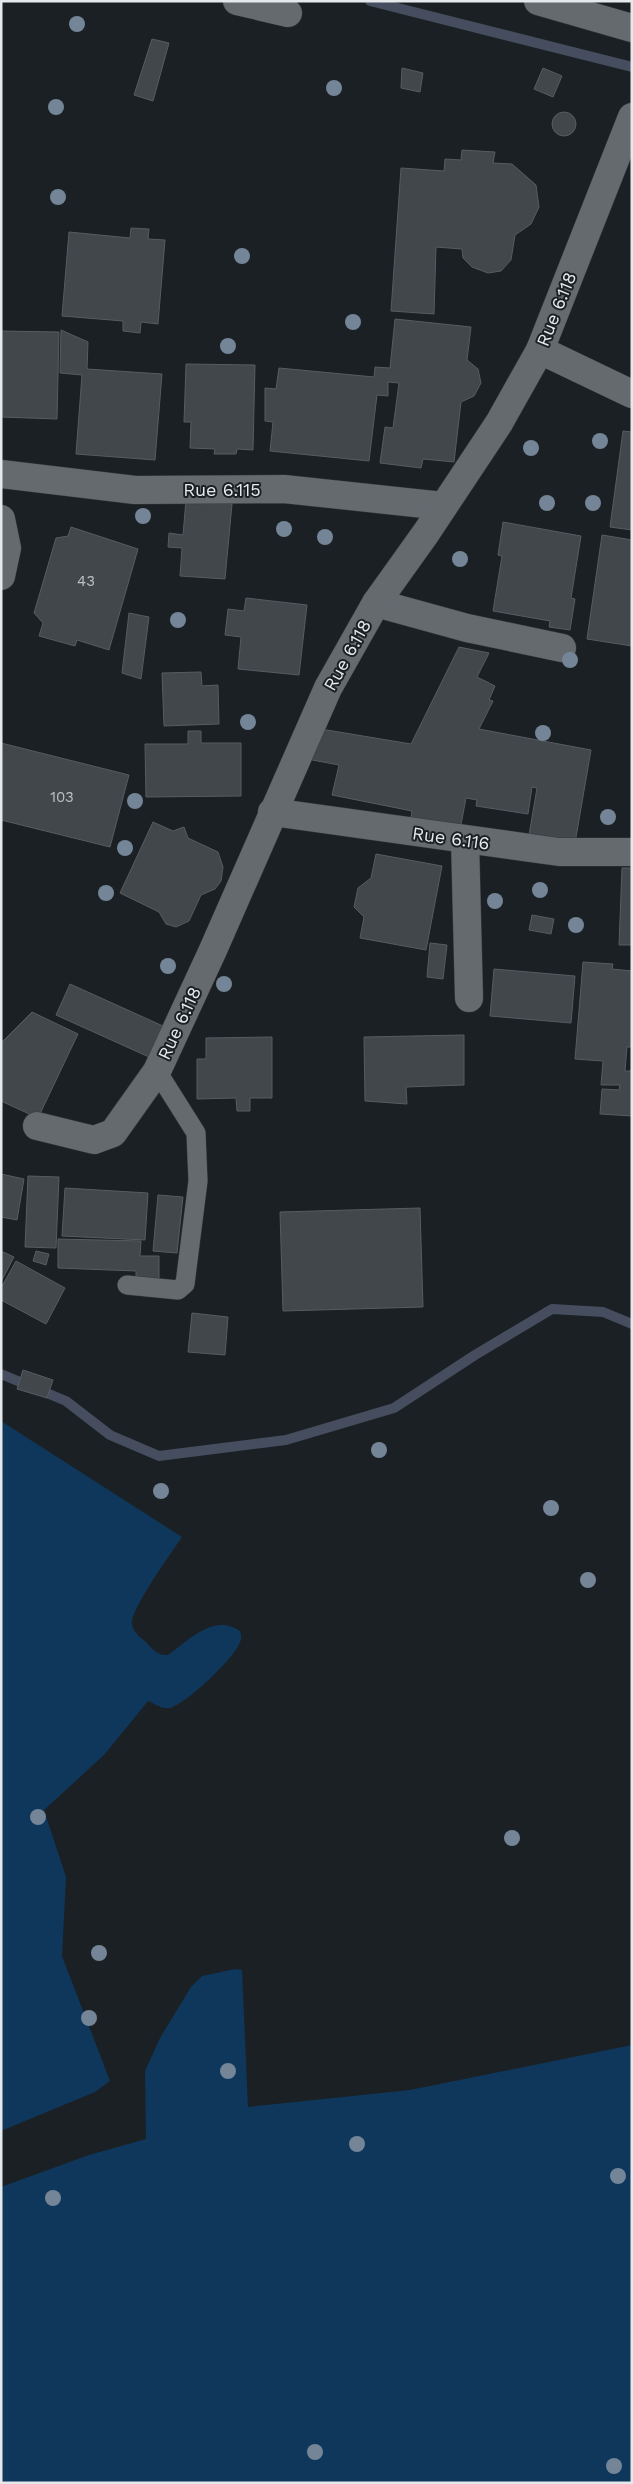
<svg xmlns="http://www.w3.org/2000/svg" width="633" height="2484" viewBox="0 0 633 2484" font-family="'Work Sans',sans-serif">
	<rect width="100%" height="100%" fill="#1b2024"/>
	<!-- green -->
	<g fill="#0e375b">
		<path d="M1,1421L182,1537C172,1552 130,1610 132,1624C133,1632 140,1637 146,1642C152,1649 158,1656 168,1655C189,1640 214,1613 240,1631C241,1634 242,1639 240,1642C235,1658 186,1704 170,1708C161,1709 155,1704 148,1701L104,1755L44,1810L66,1877L62,1956L110,2081L95,2092L1,2131Z"/>
		<path d="M235,1969L242,1970L248,2107L410,2090L632,2045V2483H1V2187L89,2155L146,2139L145,2071L160,2038L191,1987L202,1976Z"/>
	</g>
	<g fill="none" stroke-linecap="round" stroke-linejoin="round">
		<!-- stream -->
		<g stroke="#454d5e" stroke-width="10">
			<path d="M370,1L632,67"/>
			<path d="M1,1374L66,1401L110,1435L159,1456L286,1440L394,1408L475,1355L552,1309L603,1312L632,1324"/>
		</g>
	</g>
	<!-- building -->
	<g fill="#42474c" stroke="#575c61">
		<path d="M152,39L169,43L153,101L134,95Z"/>
		<path d="M402,68L423,73L420,92L401,88Z"/>
		<path d="M543,68L562,76L553,97L534,89Z"/>
		<circle cx="564" cy="124" r="12"/>
		<path d="M462,150L495,152L493,163L512,164L536,185L539,207L531,224L515,235L511,260L501,271L488,273L472,267L463,258L462,249L436,247L434,314L391,311L401,168L444,171L445,159L461,160Z"/>
		<path d="M131,228L149,229L148,239L165,240L158,324L141,322L140,333L123,331V321L62,316L69,232L130,238Z"/>
		<path d="M395,319L471,327L467,360L478,369L481,383L474,396L461,402L454,462L423,459L421,468L380,463L385,427L393,428L399,383L388,382V396L377,395L369,461L270,451L273,422L265,421V388L276,389L279,368L374,377L375,367L390,368Z"/>
		<path d="M61,330L88,342L87,369L162,374L155,460L76,454L82,375L60,373Z"/>
		<path d="M1,331L59,332L57,419L1,417Z"/>
		<path d="M186,364L255,365L253,450L237,449L236,454H214L215,449L190,448L191,422H184Z"/>
		<path d="M623,431L632,432V530L610,527Z"/>
		<path d="M186,500L232,504L225,579L180,576L182,548L168,547L169,533L183,535Z"/>
		<path d="M503,522L581,536L571,598L575,599L570,630L549,627L550,621L493,611L502,556L498,555Z"/>
		<path d="M71,527L138,549L109,650L77,640L75,646L39,636L43,623L34,613L56,538L68,536Z"/>
		<path d="M602,535L632,540V646L587,639Z"/>
		<path d="M246,598L307,605L299,675L238,669L241,637L225,635L228,609L244,611Z"/>
		<path d="M129,613L149,617L141,679L122,673Z"/>
		<path d="M459,647L489,653L477,677L495,686L489,700L493,701L479,729L591,750L574,849L528,841L537,788L532,787L528,814L476,806L477,800L466,798L460,830L411,817L412,811L332,795L339,765L307,759L321,729L411,744Z"/>
		<path d="M201,672L202,686L218,685L219,724L164,726L162,673Z"/>
		<path d="M188,731H201V743H241V796L146,797L145,744H188Z"/>
		<path d="M1,743L129,775L110,847L1,820Z"/>
		<path d="M153,822L173,831L184,827L188,838L218,852L223,867L221,881L215,889L201,895L189,921L176,927L166,924L159,912L120,893Z"/>
		<path d="M376,854L442,866L426,950L360,938L364,917L354,907L358,888L371,878Z"/>
		<path d="M622,868H632V945H619Z"/>
		<path d="M532,915L554,919L551,934L529,930Z"/>
		<path d="M430,943L447,945L443,979L427,977Z"/>
		<path d="M583,962L613,964L612,969L632,971V1047H627L625,1071H631L632,1065V1116L600,1114L602,1089L619,1090L620,1085H601L603,1061L575,1059Z"/>
		<path d="M494,969L575,976L571,1023L490,1016Z"/>
		<path d="M70,984L163,1026L149,1057L56,1015Z"/>
		<path d="M32,1012L78,1034L38,1118L1,1101V1043Z"/>
		<path d="M464,1035V1085L406,1087L407,1104L365,1101L364,1037Z"/>
		<path d="M272,1037V1098H250V1111H237L236,1098L197,1099V1059H206V1038Z"/>
		<path d="M1,1174L24,1179L17,1220L1,1217Z"/>
		<path d="M28,1176L59,1177L56,1248L25,1247Z"/>
		<path d="M65,1188L148,1193L145,1240L62,1236Z"/>
		<path d="M158,1195L183,1197L177,1253L153,1251Z"/>
		<path d="M420,1208L423,1307L283,1311L280,1212Z"/>
		<path d="M58,1239L141,1241L140,1256H159V1283L136,1282V1271L58,1268Z"/>
		<path d="M1,1251L14,1257L1,1282Z"/>
		<path d="M36,1251L49,1254L46,1265L33,1261Z"/>
		<path d="M16,1261L65,1288L46,1324L1,1300V1288Z"/>
		<path d="M192,1313L228,1317L225,1355L188,1352Z"/>
		<path d="M23,1370L53,1380L47,1398L17,1389Z"/>
	</g>
	<g fill="none" stroke-linecap="round" stroke-linejoin="round">
		<!-- lane casing -->
		<g stroke="#373a3e" stroke-width="20">
			<path id="lane" d="M127,1285L178,1290L185,1284L198,1181L196,1133L157,1071"/>
		</g>
		<!-- street casing -->
		<g stroke="#373a3e" stroke-width="29">
			<g id="street">
				<path d="M237,1L288,13"/>
				<path d="M540,350L632,394"/>
				<path d="M1,474L135,490L284,489L443,506"/>
				<path d="M1,519L7,548L1,576"/>
				<path d="M376,603L467,628L562,648"/>
				<path d="M272,812L559,852H632"/>
				<path d="M465,840L469,998"/>
				<path d="M37,1126L94,1140L113,1133L157,1071L213,950L328,688L376,603L426,533L499,423L540,350L632,117"/>
			</g>
		</g>
		<!-- secondary casing -->
		<g stroke="#373a3e" stroke-width="29">
			<path id="secondary" d="M538,1L632,28"/>
		</g>
		<!-- lane -->
		<use href="#lane" stroke="#656a6f" stroke-width="19"/>
		<!-- street -->
		<use href="#street" stroke="#656a6f" stroke-width="28"/>
		<!-- secondary -->
		<use href="#secondary" stroke="#656a6f" stroke-width="28"/>
	</g>
	<!-- trees -->
	<g fill="#748597">
		<circle cx="77" cy="24" r="8"/>
		<circle cx="334" cy="88" r="8"/>
		<circle cx="56" cy="107" r="8"/>
		<circle cx="58" cy="197" r="8"/>
		<circle cx="242" cy="256" r="8"/>
		<circle cx="353" cy="322" r="8"/>
		<circle cx="228" cy="346" r="8"/>
		<circle cx="600" cy="441" r="8"/>
		<circle cx="531" cy="448" r="8"/>
		<circle cx="547" cy="503" r="8"/>
		<circle cx="593" cy="503" r="8"/>
		<circle cx="143" cy="516" r="8"/>
		<circle cx="284" cy="529" r="8"/>
		<circle cx="325" cy="537" r="8"/>
		<circle cx="460" cy="559" r="8"/>
		<circle cx="178" cy="620" r="8"/>
		<circle cx="570" cy="660" r="8"/>
		<circle cx="248" cy="722" r="8"/>
		<circle cx="543" cy="733" r="8"/>
		<circle cx="135" cy="801" r="8"/>
		<circle cx="608" cy="817" r="8"/>
		<circle cx="125" cy="848" r="8"/>
		<circle cx="540" cy="890" r="8"/>
		<circle cx="106" cy="893" r="8"/>
		<circle cx="495" cy="901" r="8"/>
		<circle cx="576" cy="925" r="8"/>
		<circle cx="168" cy="966" r="8"/>
		<circle cx="224" cy="984" r="8"/>
		<circle cx="379" cy="1450" r="8"/>
		<circle cx="161" cy="1491" r="8"/>
		<circle cx="551" cy="1508" r="8"/>
		<circle cx="588" cy="1580" r="8"/>
		<circle cx="38" cy="1817" r="8"/>
		<circle cx="512" cy="1838" r="8"/>
		<circle cx="99" cy="1953" r="8"/>
		<circle cx="89" cy="2018" r="8"/>
		<circle cx="228" cy="2071" r="8"/>
		<circle cx="357" cy="2144" r="8"/>
		<circle cx="618" cy="2176" r="8"/>
		<circle cx="53" cy="2198" r="8"/>
		<circle cx="315" cy="2452" r="8"/>
		<circle cx="614" cy="2466" r="8"/>
	</g>
	<g text-anchor="middle" dominant-baseline="central" stroke-width="4" stroke-linejoin="round" paint-order="stroke">
		<!-- number labels -->
		<g font-size="15" fill="#bdc0c4">
			<text x="86" y="581">43</text>
			<text x="62" y="797">103</text>
		</g>
		<!-- street labels -->
		<g font-size="18" fill="#e6e9ec" stroke="#1b2024">
			<text transform="translate(556 309) rotate(-68)">Rue 6.118</text>
			<text x="222" y="489">Rue 6.115</text>
			<text transform="translate(347 655) rotate(-61)">Rue 6.118</text>
			<text transform="translate(451 838) rotate(8)">Rue 6.116</text>
			<text transform="translate(179 1023) rotate(-65)">Rue 6.118</text>
		</g>
	</g>
	<!-- border -->
	<rect width="633" height="2484" fill="none" stroke="#e6e9ec" stroke-width="5"/>
</svg>
